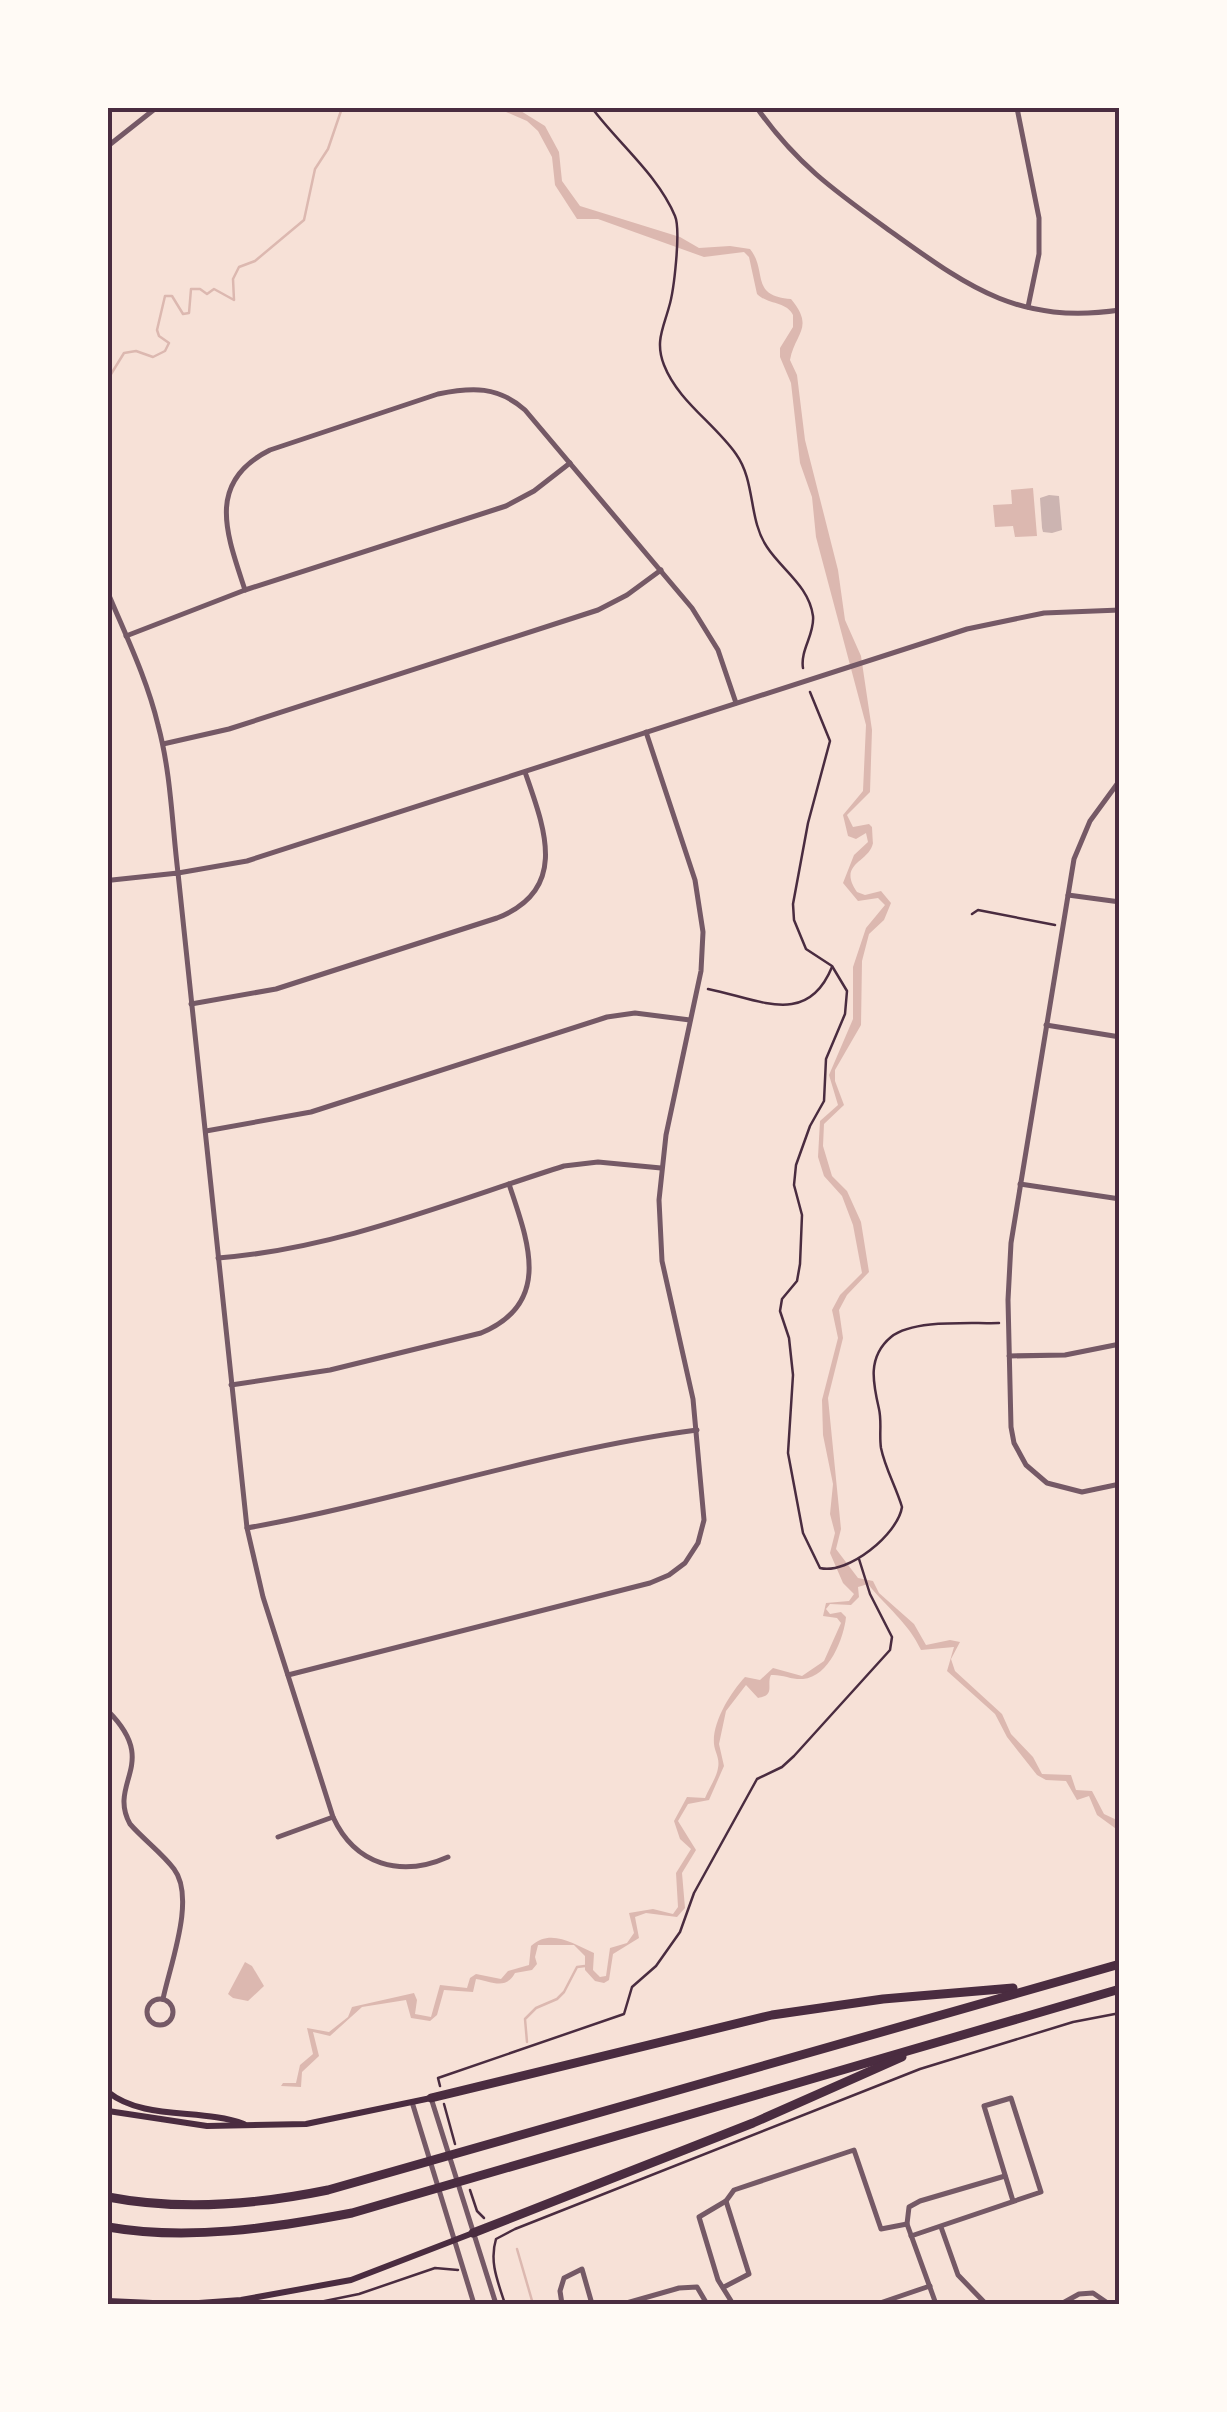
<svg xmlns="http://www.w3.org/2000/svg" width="1227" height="2412" viewBox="0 0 1227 2412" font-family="'DM Sans',sans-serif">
	<rect width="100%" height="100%" fill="#f7e1d7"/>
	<!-- water -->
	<g fill="#dcb8b0">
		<path d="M497,108H516L545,126L559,152L562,181L580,206L680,237L699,248L730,246L750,249C768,271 749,296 791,299C815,328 795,333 790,360L797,375L805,440L838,570L845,620L861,656L872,730L870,792L847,815L853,827L869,824L872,827C872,828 873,843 873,843C869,863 837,863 857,892L865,895L881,891L891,903L884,920L869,934L862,961L861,1025L835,1070V1081L844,1105L824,1124L823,1146L832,1176L847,1191L861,1222L869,1272L847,1295L839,1310L843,1338L828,1398L841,1529L836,1549L858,1578L873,1581L879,1593L914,1624L926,1645L950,1640L960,1642L951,1659L955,1671L1002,1714L1011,1734L1033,1757L1042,1774L1071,1775L1076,1790L1092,1791L1104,1814L1119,1821V1831L1097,1815L1089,1796L1077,1800L1066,1781L1046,1780L1037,1775L1007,1737L995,1714L947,1671L954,1647L921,1650C908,1622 886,1607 868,1584L858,1587L859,1597L851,1605L830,1604L826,1609L830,1614L841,1612L846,1617C844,1638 829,1677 803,1679C792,1680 782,1674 771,1675C766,1685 776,1695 758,1698L746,1685L726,1711L719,1744L724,1766L709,1800L688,1804L678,1821L696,1850L682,1873L685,1908L677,1917L646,1913L635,1917L639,1938L613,1954L609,1980L604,1983L595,1981L585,1970V1956L574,1945H538L535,1957L537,1964L532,1970L515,1973C505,1991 491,1981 476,1979L473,1992L444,1990L437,2015L430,2021L411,2018L406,2000L362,2007L330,2036L313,2032L319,2056L302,2072L301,2087L281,2086L283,2083H296L300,2065L313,2054L307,2028L329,2032L348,2017L352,2007L414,1993L417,2000L415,2014L431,2017L440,1985L467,1988L470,1978L476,1974L501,1979L508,1971L529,1965L531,1946C551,1928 573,1944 594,1953L593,1970L600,1977L606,1976L610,1948L627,1943L634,1933L629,1913L653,1909L673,1914L678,1907L676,1873L691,1849L680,1839L674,1821L687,1797L705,1798C709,1788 716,1779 718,1768C720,1758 715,1753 714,1744C712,1722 731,1692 745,1677L760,1680L773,1668L802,1676L824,1661L841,1623L837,1618L823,1616L826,1603L849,1601L854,1594L843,1583L830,1553L835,1533L830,1514L833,1484L823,1435L822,1400L838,1338L832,1310L840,1295L862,1273L853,1225L842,1196L824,1176L818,1157L820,1121L838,1105L829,1075L853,1019V967L866,928L885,905L878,898L858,901L843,883L854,855L868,842L866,833L856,839L848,836L843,815L863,791L866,725L816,537L812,497L800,463L791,383L780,357V348L793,327V315C786,301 768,305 757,294L749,257L744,252L704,257L598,219H577L555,185L552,157L538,131L527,121Z"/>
		<path d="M1033,488L1037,536L1015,537L1013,526L995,527L993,505L1012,504L1011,490Z"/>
		<path d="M245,1962L252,1966L264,1986L248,2001L233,1998L228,1994Z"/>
	</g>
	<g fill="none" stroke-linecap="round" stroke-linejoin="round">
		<!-- stream -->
		<g stroke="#dcb8b0" stroke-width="2.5">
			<path d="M108,379L124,353L136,351L153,357L165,351L169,343L159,336L157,330L165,296H172L183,314L189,313L191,289H200L207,294L214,289L234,300L233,279L239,267L255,261L304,220L315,169L328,149L342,108"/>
			<path d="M527,2042L525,2019L536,2008L557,1999L564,1992L577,1967L585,1966"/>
			<path d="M517,2249L533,2304"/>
		</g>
	</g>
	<!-- building -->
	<path fill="#ccb4b1" d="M1049,495L1059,496L1062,530L1052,533L1043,532L1042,528L1040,498Z"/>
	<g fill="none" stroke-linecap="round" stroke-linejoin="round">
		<!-- path -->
		<g stroke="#4a2c40" stroke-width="2.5">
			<path d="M592,108C618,143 658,175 675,216C681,230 674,291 669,307C663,329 655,342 664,365C678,401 714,423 736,454C756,482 748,519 767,547C782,570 809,586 813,616C815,634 800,650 803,668"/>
			<path d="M810,692L830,741L808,823L793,904L794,920L806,949L832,966L847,991L845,1014L826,1059L824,1101L810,1126L796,1165L794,1185L802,1215L800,1264L797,1281L782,1299L780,1311L789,1338L793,1375L788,1453L803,1533L820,1568C848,1575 898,1534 902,1507C896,1487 885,1468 881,1448C879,1435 882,1422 879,1409C873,1383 867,1357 891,1337C914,1319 970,1324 999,1323"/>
			<path d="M972,914L978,910L1055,925"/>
			<path d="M708,989C759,999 807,1028 832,967"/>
			<path d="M440,2086L438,2078L624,2014L632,1987L656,1966L680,1932L694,1893L757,1779L782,1767L794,1756L890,1650L892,1637L870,1594L859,1559"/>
			<path d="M444,2104L455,2144"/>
			<path d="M470,2190L477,2211L484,2218"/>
			<path d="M310,2304L359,2294L435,2268L458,2270"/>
			<path d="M505,2304C498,2282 489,2262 496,2239L515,2229L920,2069L1073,2022L1120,2013"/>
		</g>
		<!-- minor -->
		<g stroke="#755966" stroke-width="5">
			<path d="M757,108C796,163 832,189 886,228C966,285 1015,325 1120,310"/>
			<path d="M1017,108L1039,218V254L1028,307"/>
			<path d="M108,146L156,108"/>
			<path d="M245,590C227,535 205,482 270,450L438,394C472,387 498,386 525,410L692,608L718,650L736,703"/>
			<path d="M126,636L245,590L506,506L534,491L570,463"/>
			<path d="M163,744L229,729L598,610L627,595L661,570"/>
			<path d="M1120,780L1090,821L1074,859L1011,1243L1008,1300L1011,1427L1014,1443L1026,1465L1047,1483L1082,1492L1120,1484"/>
			<path d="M112,880L178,873L247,1528L263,1597L333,1817C355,1865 401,1878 448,1857"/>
			<path d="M1068,895L1120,902"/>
			<path d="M191,1004L276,989L497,918C570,890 544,827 525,772"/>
			<path d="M1046,1025L1120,1037"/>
			<path d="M206,1131L311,1112L607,1017L635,1013L690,1020"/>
			<path d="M1020,1184L1120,1199"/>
			<path d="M218,1258C337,1249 450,1202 564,1166L598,1162L661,1168"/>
			<path d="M1009,1356L1065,1355L1120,1344"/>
			<path d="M231,1385L330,1370L481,1333C554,1303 527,1239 509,1184"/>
			<path d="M247,1528C398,1501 545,1450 697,1430"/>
			<path d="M288,1675L650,1583L669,1575L685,1563L698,1543L704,1520L693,1399L662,1261L659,1200L666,1135L701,971L703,932L695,880L646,732"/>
			<path d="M108,1711C161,1764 107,1782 130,1824C144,1840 162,1853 174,1869C196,1898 170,1965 163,1999"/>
			<path d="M278,1837L333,1817"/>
			<circle cx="160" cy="2012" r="13"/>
			<path d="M907,2224L909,2207L920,2201L1005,2176"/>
			<path d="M941,2227L958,2275L986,2304"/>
			<path d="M911,2236L1041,2192L1011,2098L984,2106L1013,2201"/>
			<path d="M724,2287L749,2274L726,2201"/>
			<path d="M562,2304L560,2291L564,2278L582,2269L592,2304"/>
			<path d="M623,2304L679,2288L697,2287L707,2304"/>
			<path d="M733,2304L718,2280L699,2217L726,2201L734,2190L854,2150L881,2229L907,2224L936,2304"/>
			<path d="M877,2304L930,2286"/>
			<path d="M1061,2304L1079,2294L1093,2293L1109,2304"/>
		</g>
		<!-- tertiary -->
		<g stroke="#755966" stroke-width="5">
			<path d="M108,593C126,636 147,679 158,725C171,773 172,824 178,873L247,861L967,629L1044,613L1120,610"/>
			<path d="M431,2098L496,2304"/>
			<path d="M412,2102L474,2304"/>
		</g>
		<!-- secondary -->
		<g stroke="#4a2c40" stroke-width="6">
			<path d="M108,2092C144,2121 202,2108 244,2124"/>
			<path d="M108,2111L207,2126L306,2124L431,2098"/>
			<path d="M108,2301L175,2304"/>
			<path d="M185,2304L241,2300L351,2280L473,2233"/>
		</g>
		<!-- motorway -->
		<g stroke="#4a2c40" stroke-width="9">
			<path d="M431,2098L772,2015L883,1999L1013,1988"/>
			<path d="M108,2197C180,2211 255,2205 328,2190L1120,1964"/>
			<path d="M108,2227C187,2241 273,2228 352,2213L1120,1989"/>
			<path d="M473,2233L753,2123L902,2057"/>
		</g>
	</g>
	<!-- border -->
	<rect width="1227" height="2412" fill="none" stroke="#fffaf5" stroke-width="220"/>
	<rect x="110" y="110" width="1007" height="2192" fill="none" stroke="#4a2c40" stroke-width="4"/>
</svg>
